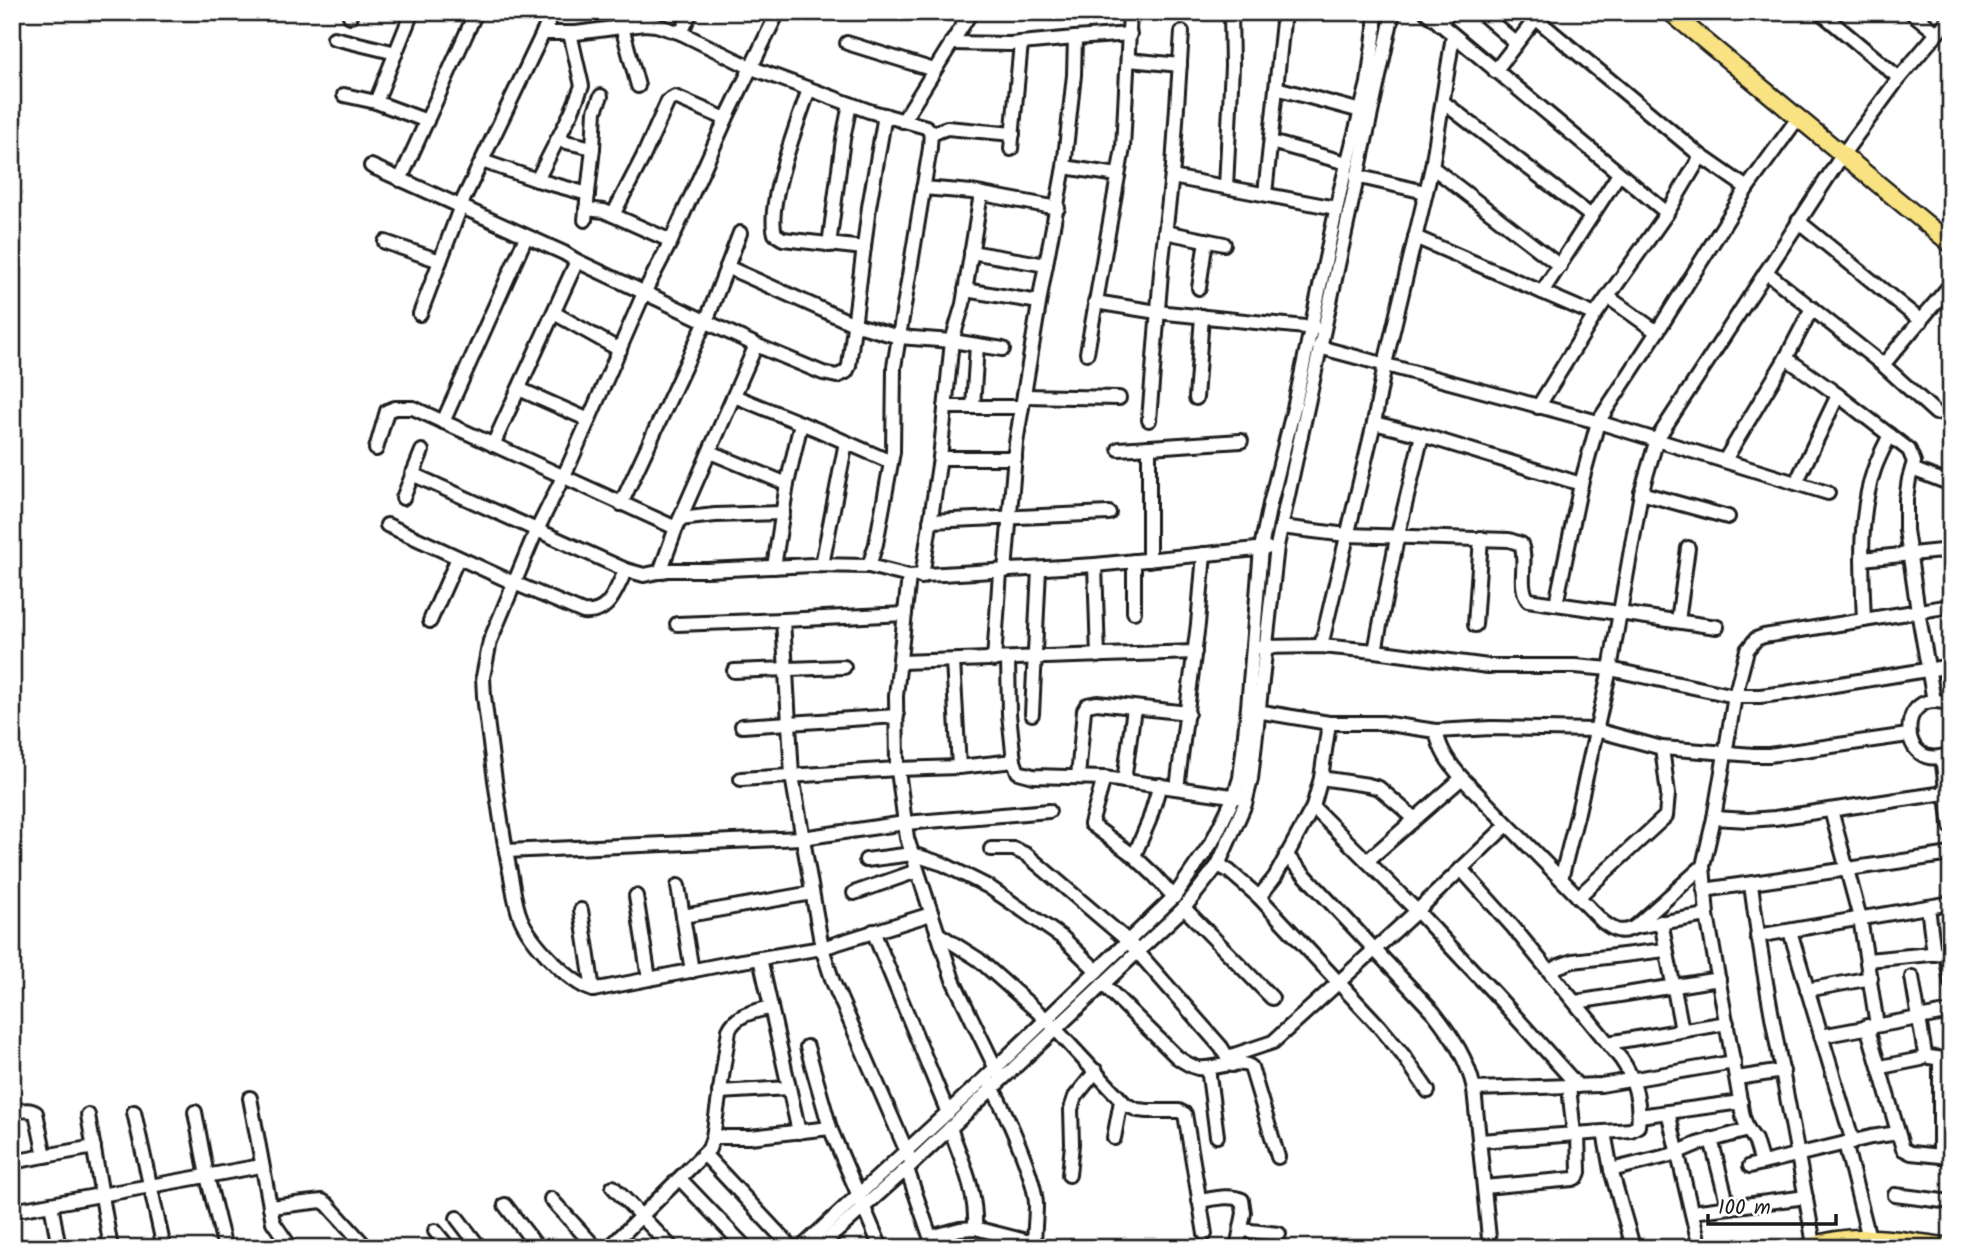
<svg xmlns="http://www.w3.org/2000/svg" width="1963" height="1260" viewBox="0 0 1963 1260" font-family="Kalam,sans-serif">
	<rect width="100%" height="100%" fill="#fff"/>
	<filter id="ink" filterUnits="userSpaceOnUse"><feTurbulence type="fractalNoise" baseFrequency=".0143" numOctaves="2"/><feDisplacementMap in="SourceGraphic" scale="14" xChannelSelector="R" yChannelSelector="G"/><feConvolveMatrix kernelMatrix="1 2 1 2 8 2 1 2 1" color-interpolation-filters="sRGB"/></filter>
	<g filter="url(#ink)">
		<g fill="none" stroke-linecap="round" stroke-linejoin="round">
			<!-- minor casing -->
			<g stroke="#1c1c1c" stroke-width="18">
				<g id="minor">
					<path d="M553,12L543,33H576L644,24L656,25L681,33L752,68L869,111L926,127C933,132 930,140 930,148L894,367L893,452L876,544L869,566L909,576"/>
					<path d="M618,12L638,86"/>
					<path d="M778,12L726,119L671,241L644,293L569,465L534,536L490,641L483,677L484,696C491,753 498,810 509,867C513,883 514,903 521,919C531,942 569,983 593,990L730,963L822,948L931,914"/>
					<path d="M1426,12L1667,213"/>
					<path d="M1480,12L1516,43"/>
					<path d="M1528,12L1701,156L1747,188"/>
					<path d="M1820,12L1899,78"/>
					<path d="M1911,12L1937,33"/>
					<path d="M350,16L351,12"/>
					<path d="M1440,24L1449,12"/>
					<path d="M681,33L691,12"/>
					<path d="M334,38L396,53"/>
					<path d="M1075,38L1130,34"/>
					<path d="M847,43L934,70"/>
					<path d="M951,43L1010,44L1075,38L1074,75L1064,167L1042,286L1016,443L1005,571"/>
					<path d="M1129,60L1180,65"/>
					<path d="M1495,71L1540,13"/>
					<path d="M1276,88L1361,111"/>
					<path d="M809,89C798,123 766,202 775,234L783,239L864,248"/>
					<path d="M344,95L376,102L427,121"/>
					<path d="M376,102L412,12"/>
					<path d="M1443,102L1591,216"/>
					<path d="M903,121L971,12"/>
					<path d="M931,134L947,128L1013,134"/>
					<path d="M557,140L593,148"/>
					<path d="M1271,142L1347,163"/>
					<path d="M1011,149L1021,43"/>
					<path d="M482,161L537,180L588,194"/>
					<path d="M371,166L564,253L577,261L756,345L823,373L837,376L846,372L849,366L869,207L885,115"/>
					<path d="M1064,167L1118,175"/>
					<path d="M1432,167L1560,266"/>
					<path d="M1356,176L1425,192"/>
					<path d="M1172,177L1336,208"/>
					<path d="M400,180L476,12"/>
					<path d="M537,180L571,113L582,86L570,33"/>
					<path d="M1226,187L1232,66L1231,12"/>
					<path d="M923,188L972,192L1058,208"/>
					<path d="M1265,194L1284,12"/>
					<path d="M586,209L604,211L671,241"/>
					<path d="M613,215L643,157L668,101L675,97L680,99L726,119"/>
					<path d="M585,220L593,148L595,111L601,96"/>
					<path d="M1798,221L1921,321"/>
					<path d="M1165,232L1224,244"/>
					<path d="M1415,237L1595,315"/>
					<path d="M385,242L440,261"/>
					<path d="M829,245L843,139L850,104"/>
					<path d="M971,252L1046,265"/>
					<path d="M727,267L854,324L899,337L952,341L1003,349"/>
					<path d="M1766,272L1883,365L1936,413"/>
					<path d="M1199,288L1206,240"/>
					<path d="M965,290L1039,302"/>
					<path d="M1542,292L1619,174"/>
					<path d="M1608,297L1657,332"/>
					<path d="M1095,302L1157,312L1315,328"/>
					<path d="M554,313L620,350"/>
					<path d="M420,314L464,198L543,33"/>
					<path d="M1319,347L1598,422L1828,493"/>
					<path d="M1087,353L1123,148L1130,12"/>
					<path d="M1786,358L1831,390L1909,450L1914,462L1909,479L1906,499V530L1918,611L1934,701"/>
					<path d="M1883,365L1951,284"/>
					<path d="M519,389L589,420"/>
					<path d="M734,396L818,430L891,462"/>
					<path d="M1024,396L1119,398"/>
					<path d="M1196,398L1202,316"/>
					<path d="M945,407H1022"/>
					<path d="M973,407L977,345"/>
					<path d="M1538,407L1595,315L1667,213L1701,156"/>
					<path d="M1149,420L1162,260L1173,166L1182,32"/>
					<path d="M443,422L526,237"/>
					<path d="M1374,423L1422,435L1581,484"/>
					<path d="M493,445L577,261"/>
					<path d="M376,449L387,411L395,408H413L676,528"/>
					<path d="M1119,449L1241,441"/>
					<path d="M710,452L787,484"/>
					<path d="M940,458H1015"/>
					<path d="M1725,460L1786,358L1812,308"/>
					<path d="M1912,469L1951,484"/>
					<path d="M412,474L626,570L644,575L668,570H707L813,565L869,566"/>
					<path d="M1796,483L1838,395"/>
					<path d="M1641,493L1728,517"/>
					<path d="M403,498L422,451"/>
					<path d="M621,504L709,314L740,233"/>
					<path d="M680,519L715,515L783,513"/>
					<path d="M930,521L1109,513"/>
					<path d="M387,525L514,583L583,612C610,615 615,590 626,570"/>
					<path d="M1281,527L1347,535L1509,540L1521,544C1528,562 1517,584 1528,600L1717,627"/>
					<path d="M1862,559L1951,550"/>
					<path d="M1149,560V447"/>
					<path d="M822,565L846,442"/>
					<path d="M1095,565L1098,656"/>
					<path d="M774,567L787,484L801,423"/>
					<path d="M660,572L676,528L756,345"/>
					<path d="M922,577L940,458L952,341L963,304L981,194"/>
					<path d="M1556,604L1581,484L1598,422L1657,332L1747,188L1798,118"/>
					<path d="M1134,612V561"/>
					<path d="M905,614L783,620L792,776L822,948L833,982L910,1159"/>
					<path d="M1864,620C1862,571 1858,517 1874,470C1878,458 1884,447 1890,435"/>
					<path d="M430,621L458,558"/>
					<path d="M1678,621L1688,548"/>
					<path d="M677,624L783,620"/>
					<path d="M1475,625L1481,538"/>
					<path d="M1321,646L1374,423L1385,364L1432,167L1453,36"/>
					<path d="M1258,647L1321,646L1375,651L1488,666H1575L1610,669L1735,696H1760L1785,693L1951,666"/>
					<path d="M1375,651L1397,538L1422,435"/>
					<path d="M1008,659L1009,714L1014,761"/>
					<path d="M994,660L1000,572"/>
					<path d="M953,661L959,767"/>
					<path d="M900,662L1195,652"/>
					<path d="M734,671L844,667"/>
					<path d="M1951,705C1894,681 1897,779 1951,753"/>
					<path d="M1250,710L1329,723H1382L1436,731L1491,728L1596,730L1662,748L1754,755H1769L1908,735"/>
					<path d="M1032,714L1039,569"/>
					<path d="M742,726L897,716"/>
					<path d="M1436,731C1440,751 1449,763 1462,778L1603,922C1615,931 1621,934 1635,927L1703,866"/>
					<path d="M1942,757L1951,827"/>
					<path d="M1078,777L1084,710L1087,705L1097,703L1188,713"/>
					<path d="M1104,778L1091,824L1134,856L1155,876L1174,897"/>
					<path d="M1321,778L1368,785L1379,788L1414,818"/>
					<path d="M741,779L897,769L959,767L1014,761L1018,772L1033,776L1104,778L1239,797"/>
					<path d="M1124,781L1134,708"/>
					<path d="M1177,788L1198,624L1204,554"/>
					<path d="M1313,807L1417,911L1495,994L1578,1086"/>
					<path d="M1831,810L1860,918L1877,1025"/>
					<path d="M1714,818L1748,820L1775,818L1951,792"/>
					<path d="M991,849H1014L1027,855L1128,941L1221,1047L1232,1065"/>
					<path d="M506,851L802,838L905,823L1049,811"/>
					<path d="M1286,855L1434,1013C1452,1036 1468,1060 1474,1089L1490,1248"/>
					<path d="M1134,856L1149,821L1160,785"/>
					<path d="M866,860L912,854L943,864L989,887L1063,938L1097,971"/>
					<path d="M1367,861L1462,778"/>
					<path d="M1218,865L1229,871L1259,897L1379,1026L1403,1055L1428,1091"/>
					<path d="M1461,869L1513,927L1621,1059C1634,1077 1641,1103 1638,1126L1631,1130L1480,1141"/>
					<path d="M1561,879L1578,812L1610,669L1641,493L1657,439L1843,154L1899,78L1951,17"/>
					<path d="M1751,885C1767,1006 1794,1125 1814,1245"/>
					<path d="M678,886L692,971"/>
					<path d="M1704,890L1951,854"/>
					<path d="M854,893L917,871"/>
					<path d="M636,896L649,979"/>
					<path d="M1259,897L1275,877L1313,807L1321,778L1329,723"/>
					<path d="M1578,897L1666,816L1668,794L1662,748"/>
					<path d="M1928,907L1934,954"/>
					<path d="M1184,908L1272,998"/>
					<path d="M581,910L593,990"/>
					<path d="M683,916L812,893"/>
					<path d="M1661,922L1682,1030"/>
					<path d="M1635,927L1707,915"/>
					<path d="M873,931L948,1113"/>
					<path d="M1790,931L1853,1142"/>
					<path d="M937,933L978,959L1047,1020L1126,1105L1138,1110L1148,1111H1179L1185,1114L1205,1234"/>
					<path d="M1757,936L1951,903"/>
					<path d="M1946,953L1951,983"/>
					<path d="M1868,960L1951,952"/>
					<path d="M1551,971L1559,966L1573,961L1665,950"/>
					<path d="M1912,977L1925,1054L1929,1057L1951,1060"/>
					<path d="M1103,984L1177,1057C1184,1062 1190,1066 1198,1068C1215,1070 1237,1058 1251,1067L1278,1157"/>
					<path d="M1807,990L1871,978"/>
					<path d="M1576,1002L1719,979"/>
					<path d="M771,1007L799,1132"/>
					<path d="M1867,1026L1903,1149L1911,1153L1951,1157"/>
					<path d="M1821,1036L1951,1012"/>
					<path d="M1608,1043L1727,1023"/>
					<path d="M807,1047L830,1128L881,1248"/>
					<path d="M1228,1057L1273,1042L1417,911L1507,825"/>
					<path d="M1940,1059V1156"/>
					<path d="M1881,1067L1921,1059"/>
					<path d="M1208,1068L1217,1136"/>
					<path d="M998,1073L953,980L907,838L897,763L896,696L909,576L1095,565L1267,548"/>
					<path d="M1737,1078L1783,1071"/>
					<path d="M989,1082C1004,1107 1035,1177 1036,1204C1036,1219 1034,1233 1034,1248"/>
					<path d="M1569,1087L1574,1134"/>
					<path d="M1474,1089L1601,1085L1734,1062"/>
					<path d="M719,1092L789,1088"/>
					<path d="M250,1098L273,1222L291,1248"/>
					<path d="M12,1112C20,1111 29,1108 36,1113L45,1156"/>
					<path d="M134,1112L164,1248"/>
					<path d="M195,1112L207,1176L225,1248"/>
					<path d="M1668,1112L1700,1248"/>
					<path d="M88,1115L111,1248"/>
					<path d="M1639,1116L1741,1102"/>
					<path d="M950,1128C962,1161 977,1192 975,1228"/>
					<path d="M1604,1132L1611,1170L1632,1243"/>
					<path d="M713,1137H750L830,1128"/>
					<path d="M1114,1138L1121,1101"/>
					<path d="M1711,1139L1728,1206"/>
					<path d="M1845,1143L1869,1238"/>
					<path d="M705,1155L792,1248"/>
					<path d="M12,1162L94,1147"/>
					<path d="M1762,1163L1755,1140L1748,1130L1743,1117L1707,915L1703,866L1714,818L1735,696L1747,650L1756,639L1764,636L1951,606"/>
					<path d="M1750,1166L1871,1137L1898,1133"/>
					<path d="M907,1169L934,1248"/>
					<path d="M1611,1170L1671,1155L1697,1144L1748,1130"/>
					<path d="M1069,1175L1072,1144L1071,1109L1075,1097L1096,1071"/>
					<path d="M680,1179L746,1248"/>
					<path d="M613,1187L672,1248"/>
					<path d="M1484,1187L1573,1179L1577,1177L1579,1172L1578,1134"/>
					<path d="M1895,1195L1951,1202"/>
					<path d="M551,1199L596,1248"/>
					<path d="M1199,1201C1213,1199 1229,1194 1242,1200L1244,1213L1237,1248"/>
					<path d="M51,1204L59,1248"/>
					<path d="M505,1205L538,1248"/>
					<path d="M270,1207L322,1201L327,1204L367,1248"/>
					<path d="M12,1211L261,1166"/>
					<path d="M1692,1212L1806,1197"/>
					<path d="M457,1218L480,1248"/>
					<path d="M1241,1230L1279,1234"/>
					<path d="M435,1231L449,1248"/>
					<path d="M931,1237L960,1229L975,1228L1034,1243"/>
					<path d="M43,1248L58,1244"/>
					<path d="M609,1248L709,1149L713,1137L729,1030C737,1013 755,1012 771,1007L760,958"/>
					<path d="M801,1248L986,1077L1174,897L1212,842L1234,797L1240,778L1248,707L1261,548L1270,504L1295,404L1340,192L1368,83L1375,29V12"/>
					<path d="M818,1248L912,1164L1184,908L1218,865L1245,804L1251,779L1277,546L1393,12"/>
				</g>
			</g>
			<!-- major casing -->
			<g stroke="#1c1c1c" stroke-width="21">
				<g id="major">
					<path d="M1670,12L1951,244"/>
					<path d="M1807,1248C1853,1229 1904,1241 1951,1247"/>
				</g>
			</g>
			<!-- minor -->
			<use href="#minor" stroke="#fff" stroke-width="12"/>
			<!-- major -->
			<use href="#major" stroke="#f8e281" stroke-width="16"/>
		</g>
	</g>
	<!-- margin -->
	<rect width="1963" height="1260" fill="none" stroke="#fff" stroke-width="42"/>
	<rect x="21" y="21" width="1921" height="1218" fill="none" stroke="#1c1c1c" stroke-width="2.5" filter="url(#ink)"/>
	<!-- scale -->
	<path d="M1708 1214v10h128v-10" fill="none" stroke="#1c1c1c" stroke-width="3.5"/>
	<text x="1718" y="1214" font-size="21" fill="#1c1c1c" stroke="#ffffff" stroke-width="5" paint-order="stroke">100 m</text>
</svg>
